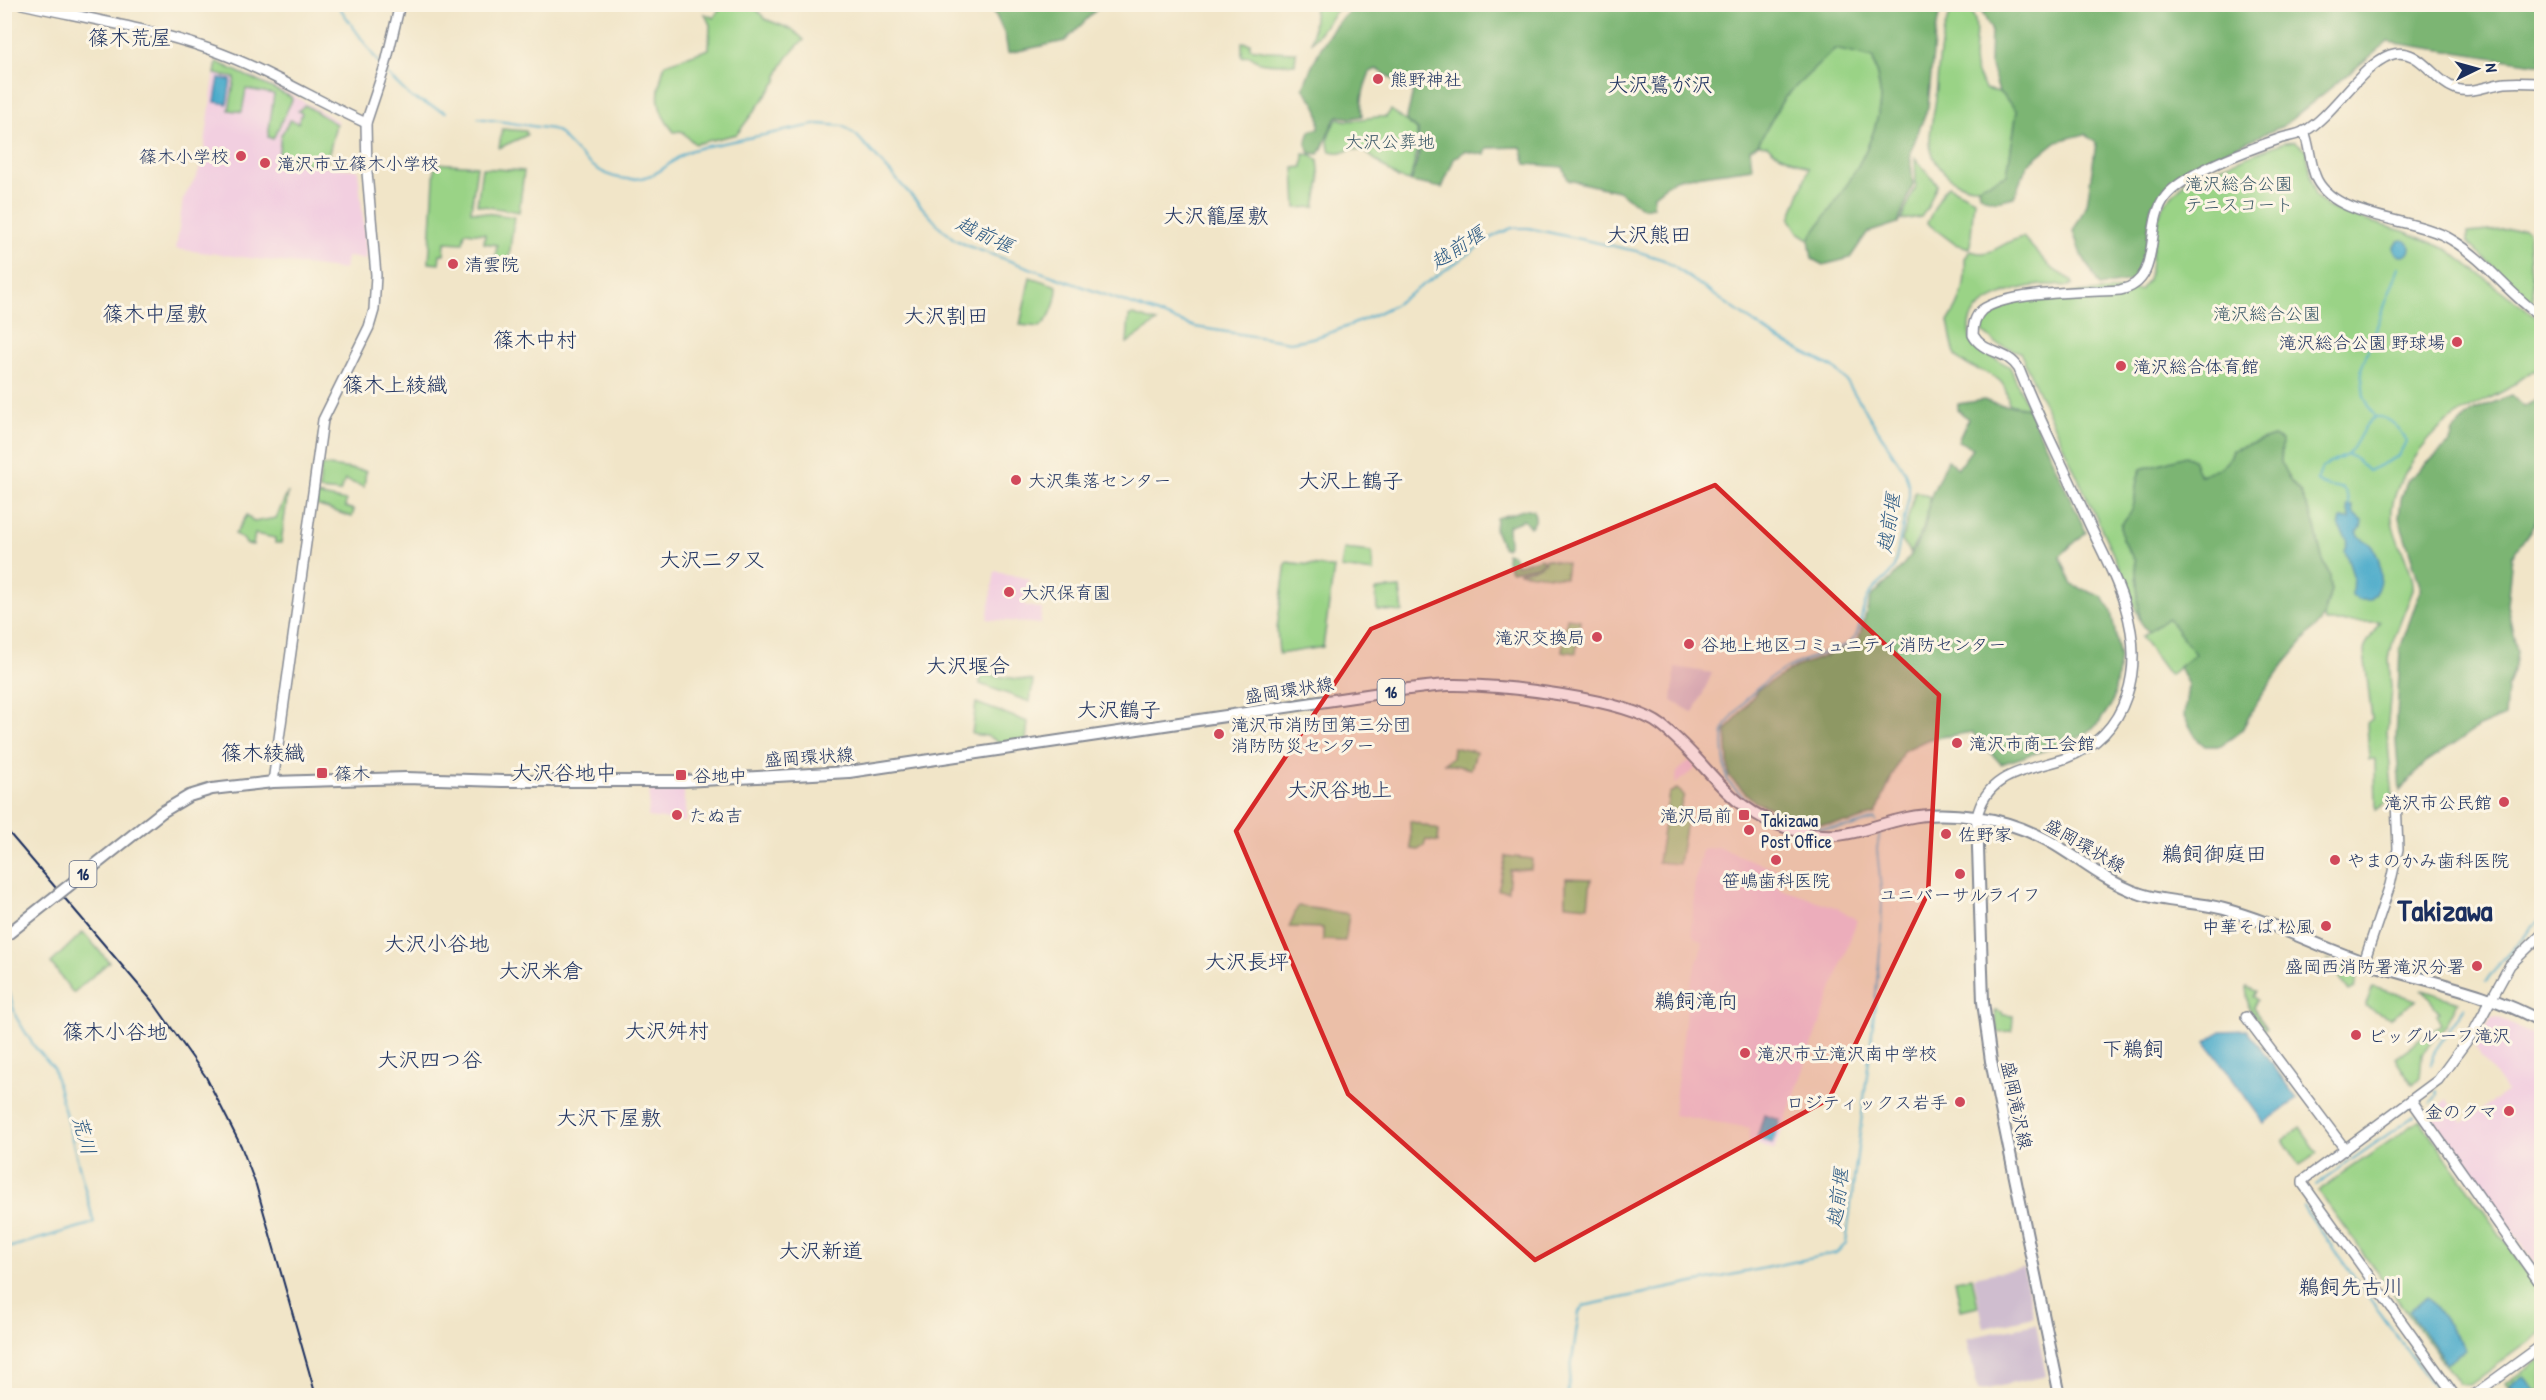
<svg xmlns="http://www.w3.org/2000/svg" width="2546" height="1400" viewBox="0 0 2546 1400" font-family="'Patrick Hand','Klee One',sans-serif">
	<rect width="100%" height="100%" fill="#fcf5e5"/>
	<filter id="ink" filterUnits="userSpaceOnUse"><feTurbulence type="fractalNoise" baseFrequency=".0167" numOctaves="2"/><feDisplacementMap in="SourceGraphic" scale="12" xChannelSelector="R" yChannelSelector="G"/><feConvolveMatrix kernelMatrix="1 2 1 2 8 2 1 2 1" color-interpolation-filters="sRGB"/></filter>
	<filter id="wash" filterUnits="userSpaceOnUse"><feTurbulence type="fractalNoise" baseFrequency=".008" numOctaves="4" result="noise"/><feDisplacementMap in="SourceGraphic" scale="24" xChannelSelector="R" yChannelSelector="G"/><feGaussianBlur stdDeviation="1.35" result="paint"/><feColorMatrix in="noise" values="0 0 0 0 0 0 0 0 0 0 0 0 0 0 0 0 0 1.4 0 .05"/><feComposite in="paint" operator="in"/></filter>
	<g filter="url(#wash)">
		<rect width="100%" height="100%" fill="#f1e5c8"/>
		<!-- built -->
		<g fill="#f2cfe0">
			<path d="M216,61L292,95L338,121L326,167L358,170L367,259L347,257L345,270L176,249L183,199L197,175L203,159Z"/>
			<path d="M995,571L1029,579L1024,605L1042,609L1040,624L987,619Z"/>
			<path d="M1690,760L1696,768L1675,784L1677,772Z"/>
			<path d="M650,788H684V802L686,803L685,822L648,817Z"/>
			<path d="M1717,847L1782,872L1778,888L1838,908L1857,920L1775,1150L1749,1142L1750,1128L1673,1115L1689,990L1703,943L1693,935L1691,925L1694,908V888L1702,849Z"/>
			<path d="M2497,1017L2541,1039V1272L2429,1113L2447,1100L2463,1123L2506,1092L2475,1047L2491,1018Z"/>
		</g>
		<!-- industrial -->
		<g fill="#cfbdcf">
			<path d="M1675,667L1712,673L1694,713L1672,701Z"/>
			<path d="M2023,1267L2034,1317L1984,1328L1974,1277Z"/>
			<path d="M2036,1324L2046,1376L1978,1391L1967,1338Z"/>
		</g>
		<!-- green -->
		<g fill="#9ad386" stroke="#5a8172" stroke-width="1.5">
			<path d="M722,5H753L765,19L793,30L804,40C793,49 778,67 777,81L737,134L695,144L681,131L674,132C654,109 656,92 665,64L709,49L710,25L705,14L714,18Z"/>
			<path d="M1315,5H1341L1312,42Z"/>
			<path d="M1958,5C1988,11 1970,47 1975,67C1976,74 1982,82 1985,89L1999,92L2017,110L2007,175C1999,178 1986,187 1977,187C1952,187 1929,162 1930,139C1930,125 1935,111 1936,97C1938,74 1939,19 1958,5Z"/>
			<path d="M1242,42L1250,43V48L1267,51L1296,52L1295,64C1279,62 1260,68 1249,55L1242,57Z"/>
			<path d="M1834,48L1873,58C1875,70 1880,83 1880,95C1881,143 1836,202 1809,239L1798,232L1790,219L1809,168L1773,151L1767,145L1758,144L1784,98Z"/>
			<path d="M217,62L291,97L292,100L273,139L268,137L274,94L246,89L242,112L229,110L235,78L215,74Z"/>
			<path d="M305,105L336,124L326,166L282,161L278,158L281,135L290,120L298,123L302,113L298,111Z"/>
			<path d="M1391,110L1417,130V152L1410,181L1398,178L1364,151L1351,149L1342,153L1330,151C1325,139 1330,127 1339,118C1350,125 1370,115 1386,117Z"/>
			<path d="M502,129L526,131L527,135L499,148Z"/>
			<path d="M2295,141L2306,150L2315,196L2328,207L2353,217L2403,231L2447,249L2541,321V367C2530,370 2518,383 2507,389C2489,400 2467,407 2450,420C2425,439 2388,487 2392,520C2395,545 2415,568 2413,590L2393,641L2389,659L2391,688L2387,733L2393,798L2376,810L2375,760H2369L2367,723L2372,719L2364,652L2365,646L2380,622H2325L2324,617L2331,590L2330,576L2322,558L2314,523L2300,492L2291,482L2284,469L2281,462L2282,450L2274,436L2233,450C2229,467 2215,471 2199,475L2193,460L2141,469C2129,493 2144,501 2121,525L2122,539L2135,561L2140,621L2125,580L2020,352L1997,344L1984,333L1982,326L1985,320L2017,298L2127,289L2140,290L2148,280L2157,223L2163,205L2187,180L2284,142Z"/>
			<path d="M1304,154L1312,155L1318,160L1320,181L1315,207L1296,208L1294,168L1303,167Z"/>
			<path d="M1915,158L1937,184L1928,207L1921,217L1901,220L1916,186Z"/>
			<path d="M435,163L477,166L471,211L514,217L508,267L494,265L497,245L484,243L485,234L465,232L463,243L445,242L444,254H440L439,264L429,263Z"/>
			<path d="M482,168L524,171L519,212L477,205Z"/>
			<path d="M1948,186L1974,199L1970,248L1955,244L1927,223L1943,191Z"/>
			<path d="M2524,228L2528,231L2533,300L2530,302L2467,242V233Z"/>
			<path d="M2023,237L2052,269L2071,280L2073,284L2069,286C2060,286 2051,284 2042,285C2020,287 1967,300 1969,329C1969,335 1970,341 1974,346C1984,356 1999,359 2010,367L2028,408L2009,404C2007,397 2007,388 2001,382C1990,370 1964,369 1956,355C1951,346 1951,332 1948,322C1963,299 1966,285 1965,258L1971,251C1992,259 2001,241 2023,237Z"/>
			<path d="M1030,277L1057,286C1057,300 1051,319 1040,327L1020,325Z"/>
			<path d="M1133,315L1157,322L1127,343L1129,316Z"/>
			<path d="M321,465L366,471L364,487L345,480L340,492L319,490Z"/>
			<path d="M1915,491L1930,497L1923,529L1910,553L1902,541Z"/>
			<path d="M288,492L281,543H275V538L255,534L253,545L246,544L244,540L235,534L247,515L254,522L276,518Z"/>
			<path d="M317,495L346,501L345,507L354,510L352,517L316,505Z"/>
			<path d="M1344,549L1372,552L1373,572L1341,568Z"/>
			<path d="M1545,559L1567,563L1565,578L1518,572L1539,567L1545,562Z"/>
			<path d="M1286,562L1334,568L1323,647L1279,654L1277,629Z"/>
			<path d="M1400,588L1403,612L1377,610L1376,590Z"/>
			<path d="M1567,618L1580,620L1576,653L1562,651Z"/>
			<path d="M2168,618L2196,654L2169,675L2141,637Z"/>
			<path d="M981,674L1033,681L1030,702L980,684Z"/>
			<path d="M976,703L1028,722L1026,741L1005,745L987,736L972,734Z"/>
			<path d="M1453,747L1476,752L1471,769L1444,763L1452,758Z"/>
			<path d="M1677,789L1684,795L1680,808L1687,814L1679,864L1658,862L1669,793Z"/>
			<path d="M1410,821L1439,830L1438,842L1426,840L1424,846L1418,850L1411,849Z"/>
			<path d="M1506,856L1532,859L1531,869L1510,870L1508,891L1498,890Z"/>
			<path d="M1566,878L1591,879L1588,906L1566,904Z"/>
			<path d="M1298,906L1349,914L1345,941L1323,940V928L1289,927Z"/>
			<path d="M83,932L109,962L73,993L51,963Z"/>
			<path d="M2328,961L2359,971L2355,988L2349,991Z"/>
			<path d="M2247,987L2256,991L2253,997L2257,999L2253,1008L2267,1028L2264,1030L2249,1009L2246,988Z"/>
			<path d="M2373,987L2417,1000L2390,1018L2365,1006Z"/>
			<path d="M2423,990L2458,1002L2445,1027L2422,1053L2420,1078L2413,1085L2395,1058L2441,1024L2436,1015L2439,1012Z"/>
			<path d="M1995,1010L2002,1012L2003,1015L2013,1016L2012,1031L1997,1032Z"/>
			<path d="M2420,1120L2541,1293V1333L2470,1385L2459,1384L2318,1191Z"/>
			<path d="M2300,1127L2318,1153L2300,1165L2283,1140Z"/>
			<path d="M1972,1277L1978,1306L1961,1310L1955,1280Z"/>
			<path d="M2541,1359V1395H2515L2507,1383Z"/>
		</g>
		<!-- forest -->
		<g fill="#7bb573" stroke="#4b7268" stroke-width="1.5">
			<path d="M991,5V4L1105,5L1097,9L1065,41L1008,53L1005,35Z"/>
			<path d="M1358,5H1941L1934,41L1928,107L1910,153L1913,185L1898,223L1867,233L1850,258L1823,265L1812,259L1809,239C1836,202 1881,143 1880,95C1880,83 1875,70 1873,58L1835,49L1784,98L1758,144L1750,149L1752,168L1675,179L1654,195L1653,206L1643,208L1618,191L1568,180L1563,167L1526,164L1521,147L1487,148L1485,155L1465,151L1454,159L1442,188L1411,182L1419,153L1418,130L1406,121L1413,92L1377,69L1370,72C1364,87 1360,99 1362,116L1352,118L1338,116C1328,127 1327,142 1319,154L1310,153L1306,144L1310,131L1319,128C1321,109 1314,101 1303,88C1315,57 1330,23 1358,5Z"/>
			<path d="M1978,5H2541V65L2388,42L2283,126L2204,160L2151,207L2144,263L2132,281L2100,286L2080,252L2073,231L2087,204L2096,143L2085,134L2057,141L2027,165L2014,197C1999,201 1991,203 1979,194L1978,187L2007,175L2017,111L1999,92L1990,63L1991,29Z"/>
			<path d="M2512,395L2524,407L2541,397L2542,437L2539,450L2541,458L2542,488L2538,509L2535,524L2512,556L2507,605L2517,652L2515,665L2507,688L2505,716L2479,727L2425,763L2400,791L2396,741L2400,649L2421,589L2399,518L2401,500L2407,481L2450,443L2453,431L2473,411Z"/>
			<path d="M1984,400C1997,407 2013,405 2028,408L2086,532L2060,556L2072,585L2103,597L2111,611L2120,658L2113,702L2098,724L2074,741L2001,764L1972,732L1929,739L1903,751L1876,814L1850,823L1822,824L1789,816L1755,802L1729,777L1726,731L1759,689L1796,667L1851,646L1858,641L1871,597L1893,577L1911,555L1924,530L1931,496L1947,460L1958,468L1973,448L1958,441L1968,419L1957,409L1958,404Z"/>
			<path d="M2274,436L2282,440L2281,462L2284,469L2291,482L2300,492L2314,523L2322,558L2330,576L2331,590L2326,607L2324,617L2284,664L2254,707L2242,730L2221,746H2205L2197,739L2184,716L2188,685L2179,667L2195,654L2168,618L2148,632L2140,621L2135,561L2122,539L2121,525C2143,502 2130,492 2141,469L2186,456L2193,460L2200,475C2215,471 2229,466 2233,450Z"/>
			<path d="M1527,509L1533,510C1536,517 1537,522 1530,527L1523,520L1508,526L1509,544L1506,548H1503L1495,530L1496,518Z"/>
			<path d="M1506,553L1513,555L1517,565L1541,558L1544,561L1538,566L1512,571L1509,569Z"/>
		</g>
		<!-- water -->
		<g fill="#4cabca" stroke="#346d94" stroke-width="1.5">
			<path d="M219,78L231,80L227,104L215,102Z"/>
			<circle cx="2402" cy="248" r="8"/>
			<path d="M2347,506H2352L2354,514L2362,521L2361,528L2357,532C2361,542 2368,539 2373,547C2383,562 2384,589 2369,600H2358L2352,595L2353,575L2345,551L2348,541L2339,527L2341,519H2350Z"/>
			<path d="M2248,1030L2297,1099L2264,1123L2206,1042L2221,1031Z"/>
			<path d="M1764,1115L1780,1120L1773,1143L1757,1138Z"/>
			<path d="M2428,1297L2466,1350L2446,1363L2409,1311Z"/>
			<path d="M2524,1376L2538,1395H2518L2511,1386Z"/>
		</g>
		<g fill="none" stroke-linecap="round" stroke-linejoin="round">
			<!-- stream -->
			<g stroke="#4cabca" stroke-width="2">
				<path d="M337,4L378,62"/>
				<path d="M387,74L412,98L446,112"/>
				<path d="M478,118L552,129L558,132C584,160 610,192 654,174C665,169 674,159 685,153C690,150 697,149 703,147L819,124L843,126L857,136L941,228L954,239L968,246L1195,327L1290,342C1325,338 1363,321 1394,305L1496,235L1512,228H1528L1636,251L1664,260L1776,338L1834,368L1845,379L1905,472L1909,486V496L1894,568C1888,580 1875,585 1869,596C1859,611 1863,632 1849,644C1802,661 1768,669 1737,711C1732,717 1726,723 1724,731C1721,746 1726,766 1727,781L1753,806L1788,821L1822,828L1850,827L1875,819L1876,822"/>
				<path d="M2347,455C2359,444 2361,426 2375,417"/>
				<path d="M2349,506C2346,476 2332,494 2317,481L2322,467L2347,455L2355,458L2368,471L2399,456L2406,442C2404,430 2387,415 2375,417L2364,397L2361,369L2399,267"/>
				<path d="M4,974L16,1017L34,1046L53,1067L94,1223L4,1249"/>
				<path d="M2486,982L2500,963L2542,917"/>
				<path d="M2431,1065L2432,1055L2465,1007"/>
				<path d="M2431,1103L2437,1095L2436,1090"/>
				<path d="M2316,1185L2414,1116"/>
				<path d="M2303,1207L2439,1394"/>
				<path d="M1567,1396L1579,1312L1583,1306L1836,1253L1846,1244L1871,1042L1881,941L1882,898L1877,849L1880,832"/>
			</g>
		</g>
	</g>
	<g filter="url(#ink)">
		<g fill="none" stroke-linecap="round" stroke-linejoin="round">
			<!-- minor casing -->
			<g stroke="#868a93" stroke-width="12">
				<g id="minor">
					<path d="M22,4C85,18 148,28 209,49C264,68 313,99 366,123"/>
					<path d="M2304,131C2310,146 2310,166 2317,180C2338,220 2416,217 2452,240C2487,261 2509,295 2542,317"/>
					<path d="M273,782L323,420L369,327L374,310L376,275L367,172L366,123L386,63L400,4"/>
					<path d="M1977,817C1987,771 2029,771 2066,758C2130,734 2144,667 2125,606C2116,575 2100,548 2087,519C2065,469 2039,420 2019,369C2007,349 1984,355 1973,335C1973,326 1974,317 1982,310C2007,291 2088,292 2120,290C2164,282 2143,224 2166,196C2186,172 2250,149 2279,139C2288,136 2298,135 2305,131C2332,116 2362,65 2390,55C2420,45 2432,81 2456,89C2472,94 2489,85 2505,83C2517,82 2530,83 2542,83"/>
					<path d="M2364,962L2390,885L2398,849L2396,800"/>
					<path d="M2246,1017L2345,1149"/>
					<path d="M2412,1101L2542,1286"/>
					<path d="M2455,1396L2303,1184V1180L2438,1080L2474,1031L2510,965L2542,934"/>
					<path d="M2472,1396L2542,1345"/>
				</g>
			</g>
			<!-- major casing -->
			<g stroke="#868a93" stroke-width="14">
				<g id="major">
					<path d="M162,812L189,796L212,789L273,782L406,778L502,781H684L849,772L1387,692C1408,689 1429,686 1450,685C1497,684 1627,698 1662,726C1715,768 1725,812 1798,831C1843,843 1865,827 1907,818C1929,813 1953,814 1975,817C2000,820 2024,828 2047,840C2078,857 2104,881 2138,893C2165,903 2196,901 2224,909C2273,922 2317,946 2364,962C2423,981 2487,991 2542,1022"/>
					<path d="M1977,817L1983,1002L1991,1061L2060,1396"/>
				</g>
			</g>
			<!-- minor -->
			<use href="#minor" stroke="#fff" stroke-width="9"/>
			<!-- major -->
			<use href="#major" stroke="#fff" stroke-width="10"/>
			<!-- rail -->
			<path stroke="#1b2f5e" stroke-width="2" d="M4,827L153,1002L206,1077L241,1146L256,1185L316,1396"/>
			<!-- major-bridge casing -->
			<g stroke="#868a93" stroke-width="14" stroke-linecap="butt">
				<path id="major-bridge" d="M4,937L162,812"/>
			</g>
			<!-- major-bridge -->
			<use href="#major-bridge" stroke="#fff" stroke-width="10"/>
		</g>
	</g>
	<!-- marked area -->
	<path fill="#d62828" fill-opacity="0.2" stroke="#d62828" stroke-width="4.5" stroke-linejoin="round" d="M1715,485L1939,695L1928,893L1829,1099L1535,1260L1348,1094L1236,831L1371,629Z"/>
	<!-- markers -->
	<g fill="#d1495b" stroke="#fcf5e5" stroke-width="2">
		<circle cx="1378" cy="79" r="6"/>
		<circle cx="241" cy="156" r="6"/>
		<circle cx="265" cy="163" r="6"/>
		<circle cx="453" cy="264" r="6"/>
		<circle cx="2457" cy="342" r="6"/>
		<circle cx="2121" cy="366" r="6"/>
		<circle cx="1016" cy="480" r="6"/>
		<circle cx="1009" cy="592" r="6"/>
		<circle cx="1597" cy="637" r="6"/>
		<circle cx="1689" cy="644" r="6"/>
		<circle cx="1219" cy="734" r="6"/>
		<circle cx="1957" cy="743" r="6"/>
		<rect x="316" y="767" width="12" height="12" rx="3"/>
		<rect x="675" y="769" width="12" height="12" rx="3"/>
		<circle cx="2504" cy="802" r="6"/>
		<circle cx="677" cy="815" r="6"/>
		<rect x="1738" y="809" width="12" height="12" rx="3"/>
		<circle cx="1749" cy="830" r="6"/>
		<circle cx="1946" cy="834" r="6"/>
		<circle cx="1776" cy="860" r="6"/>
		<circle cx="2335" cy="860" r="6"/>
		<circle cx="1960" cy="874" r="6"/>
		<circle cx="2326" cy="926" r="6"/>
		<circle cx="2477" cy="966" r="6"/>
		<circle cx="2356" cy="1035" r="6"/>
		<circle cx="1745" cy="1053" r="6"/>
		<circle cx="1960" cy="1102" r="6"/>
		<circle cx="2509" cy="1111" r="6"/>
	</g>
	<g text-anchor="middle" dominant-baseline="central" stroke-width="6" stroke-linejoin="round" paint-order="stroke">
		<!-- shield labels -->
		<g fill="#fcf5e5" stroke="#5e6a86" stroke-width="1.5">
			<rect x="1377.5" y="679" width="27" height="26" rx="4.5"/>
			<rect x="69.5" y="861" width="27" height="26" rx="4.5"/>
		</g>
		<g font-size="16" font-weight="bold" fill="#1b2f5e">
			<text x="1391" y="692">16</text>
			<text x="83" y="874">16</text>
		</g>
		<!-- poi labels -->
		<g font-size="18" fill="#1b2f5e" stroke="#fcf5e5" text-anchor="start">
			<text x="1390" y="79">熊野神社</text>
			<text x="229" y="156" text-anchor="end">篠木小学校</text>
			<text x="277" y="163">滝沢市立篠木小学校</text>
			<text x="465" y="264">清雲院</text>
			<text x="2445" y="342" text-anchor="end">滝沢総合公園 野球場</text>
			<text x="2133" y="366">滝沢総合体育館</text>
			<text x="1028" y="480">大沢集落センター</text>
			<text x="1021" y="592">大沢保育園</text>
			<text x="1585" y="637" text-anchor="end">滝沢交換局</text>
			<text x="1701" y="644">谷地上地区コミュニティ消防センター</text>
			<text x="1231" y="724">滝沢市消防団第三分団<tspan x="1231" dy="21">消防防災センター</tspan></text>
			<text x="1969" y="743">滝沢市商工会館</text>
			<text x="334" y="773">篠木</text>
			<text x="693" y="775">谷地中</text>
			<text x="2492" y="802" text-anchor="end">滝沢市公民館</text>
			<text x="689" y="815">たぬ吉</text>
			<text x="1732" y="815" text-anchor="end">滝沢局前</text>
			<text x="1761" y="820">Takizawa<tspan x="1761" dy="21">Post Office</tspan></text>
			<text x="1958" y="834">佐野家</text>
			<text x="2347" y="860">やまのかみ歯科医院</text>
			<text x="1776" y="880" text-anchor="middle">笹嶋歯科医院</text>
			<text x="1960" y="894" text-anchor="middle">ユニバーサルライフ</text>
			<text x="2314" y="926" text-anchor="end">中華そば 松風</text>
			<text x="2465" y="966" text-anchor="end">盛岡西消防署滝沢分署</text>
			<text x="2368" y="1035">ビッグルーフ滝沢</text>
			<text x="1757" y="1053">滝沢市立滝沢南中学校</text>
			<text x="1948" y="1102" text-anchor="end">ロジティックス岩手</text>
			<text x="2497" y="1111" text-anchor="end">金のクマ</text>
		</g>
		<!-- park labels -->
		<g font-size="18" fill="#3b5868" stroke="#fcf5e5">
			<text x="1390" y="141">大沢公葬地</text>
			<text x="2239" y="183">滝沢総合公園<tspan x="2239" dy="21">テニスコート</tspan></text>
			<text x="2267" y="313">滝沢総合公園</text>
		</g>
		<!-- street labels -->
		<g font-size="18" fill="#1b2f5e" stroke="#fcf5e5">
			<text transform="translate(1289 690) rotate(-9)">盛岡環状線</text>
			<text transform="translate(809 757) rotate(-4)">盛岡環状線</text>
			<text transform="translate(2085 845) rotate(30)">盛岡環状線</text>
			<text transform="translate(2017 1105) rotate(78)">盛岡滝沢線</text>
		</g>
		<!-- water labels -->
		<g font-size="20" font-style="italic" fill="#2c5a84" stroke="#fcf5e5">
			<text transform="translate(985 234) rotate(25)">越前堰</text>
			<text transform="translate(1457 247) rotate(-33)">越前堰</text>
			<text transform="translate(1888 523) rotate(-81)">越前堰</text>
			<text transform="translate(85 1135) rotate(75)">荒川</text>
			<text transform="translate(1837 1198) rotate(-83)">越前堰</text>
		</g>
		<!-- quarter labels -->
		<g font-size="21" fill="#1b2f5e" stroke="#fcf5e5">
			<text x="130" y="37">篠木荒屋</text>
			<text x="1660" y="84">大沢鷺が沢</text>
			<text x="1216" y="215">大沢籠屋敷</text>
			<text x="1649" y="234">大沢熊田</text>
			<text x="155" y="313">篠木中屋敷</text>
			<text x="946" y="315">大沢割田</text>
			<text x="535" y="339">篠木中村</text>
			<text x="395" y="384">篠木上綾織</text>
			<text x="1351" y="480">大沢上鶴子</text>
			<text x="712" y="559">大沢二タ又</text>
			<text x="968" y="665">大沢堰合</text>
			<text x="1119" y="709">大沢鶴子</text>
			<text x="263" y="752">篠木綾織</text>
			<text x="564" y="772">大沢谷地中</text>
			<text x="1340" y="789">大沢谷地上</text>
			<text x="2214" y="853">鵜飼御庭田</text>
			<text x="437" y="943">大沢小谷地</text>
			<text x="1247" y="961">大沢長坪</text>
			<text x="541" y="970">大沢米倉</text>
			<text x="1696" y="1000">鵜飼滝向</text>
			<text x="667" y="1030">大沢舛村</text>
			<text x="115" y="1031">篠木小谷地</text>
			<text x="2133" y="1048">下鵜飼</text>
			<text x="430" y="1059">大沢四つ谷</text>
			<text x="609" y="1117">大沢下屋敷</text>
			<text x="821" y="1250">大沢新道</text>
			<text x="2351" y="1286">鵜飼先古川</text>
		</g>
		<!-- town labels -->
		<g font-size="30" font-weight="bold" fill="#1b2f5e" stroke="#fcf5e5">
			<text x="2445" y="910">Takizawa</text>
		</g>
	</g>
	<!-- margin -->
	<rect width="2546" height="1400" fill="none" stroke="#fcf5e5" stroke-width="24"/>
	<!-- north arrow -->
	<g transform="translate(2477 69) rotate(85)" stroke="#fcf5e5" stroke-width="4.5" paint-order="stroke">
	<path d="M0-4.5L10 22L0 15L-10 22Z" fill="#1b2f5e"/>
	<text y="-9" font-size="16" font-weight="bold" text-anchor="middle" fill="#1b2f5e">N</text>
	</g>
</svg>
